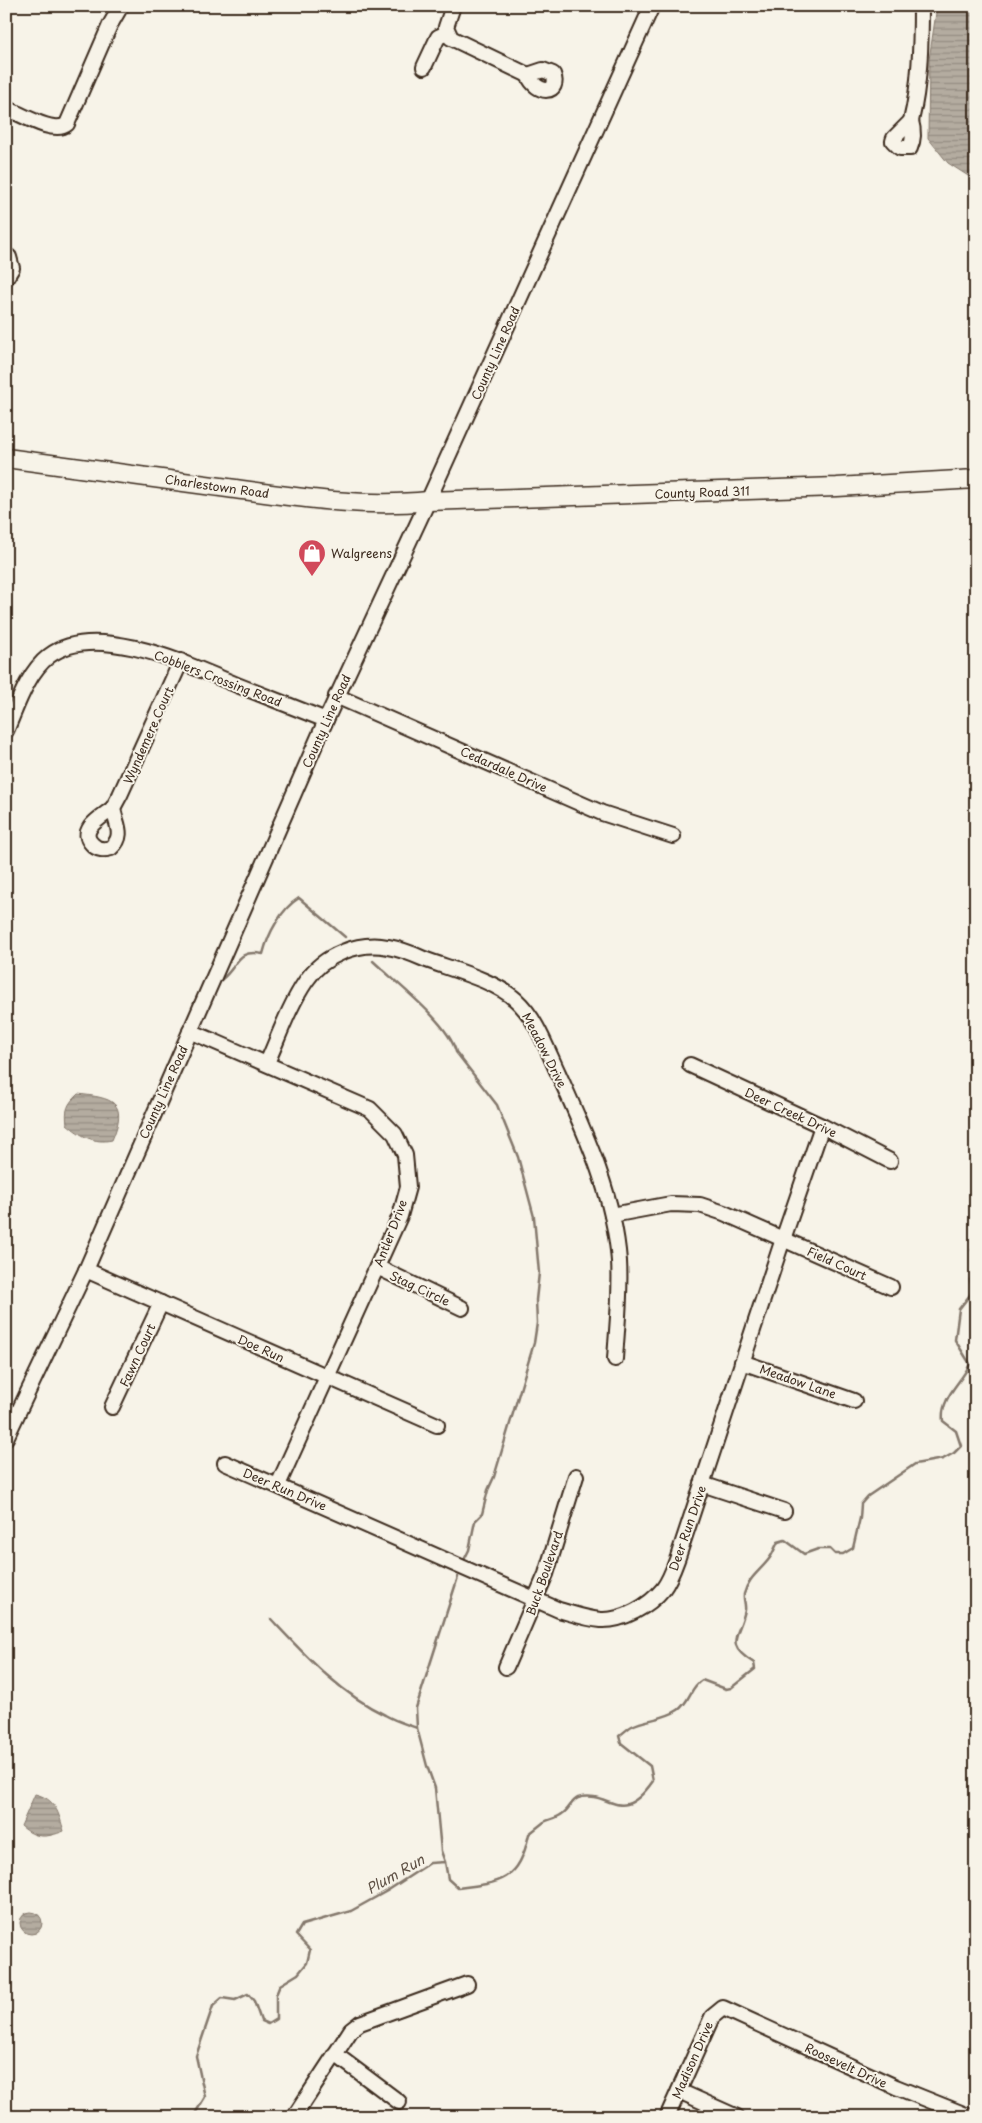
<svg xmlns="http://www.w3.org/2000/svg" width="982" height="2123" viewBox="0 0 982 2123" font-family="'Playpen Sans',sans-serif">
	<defs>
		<pattern id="water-rules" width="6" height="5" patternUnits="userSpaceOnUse" patternTransform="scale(1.25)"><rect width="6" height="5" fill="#b4aca0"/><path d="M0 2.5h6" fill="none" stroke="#948c82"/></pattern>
	</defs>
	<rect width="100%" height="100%" fill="#f7f3e8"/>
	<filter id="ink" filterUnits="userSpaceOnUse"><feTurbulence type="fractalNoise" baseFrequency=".02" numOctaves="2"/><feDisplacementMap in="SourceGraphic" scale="10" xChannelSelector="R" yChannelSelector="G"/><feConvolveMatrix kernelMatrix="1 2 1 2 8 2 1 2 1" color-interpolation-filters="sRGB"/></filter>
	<g filter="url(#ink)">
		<!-- water -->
		<g fill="url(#water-rules)" stroke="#84786c">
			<path d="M937,6H976V181L948,163L928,138L929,60Z"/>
			<path d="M78,1094C112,1098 129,1101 112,1140C94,1144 81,1136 67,1124C65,1110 67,1104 78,1094Z"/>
			<path d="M35,1794C56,1799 58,1812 64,1831C46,1838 36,1839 21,1826Z"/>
			<circle cx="31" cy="1923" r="11"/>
		</g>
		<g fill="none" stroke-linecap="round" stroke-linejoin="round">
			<!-- stream -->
			<g stroke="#84786c" stroke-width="2.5">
				<path d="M373,961C395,982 449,1023 456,1052L497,1105L518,1157L534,1217L539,1273L536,1300L537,1323L534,1343L494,1477L488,1490L482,1514L475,1521L469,1550L464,1560"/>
				<path d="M221,980C240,965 235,949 263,954C268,934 281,909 299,898L345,937"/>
				<path d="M976,1246L972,1250L976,1255"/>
				<path d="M271,1619C305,1655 339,1693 385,1715C395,1721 406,1724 417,1728"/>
				<path d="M445,1862L441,1851L435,1788L427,1766L417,1728L416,1708L458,1577"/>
				<path d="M193,2117L205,2097L196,2056L213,2006L222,1998L235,2000L248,1994L254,2001L261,2021L268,2024L276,2019V1995L280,1985L298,1974L307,1963L310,1950L296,1935L302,1925L351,1911L387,1891L430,1863L445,1862L448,1879L458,1888C502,1883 519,1881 529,1834C534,1830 539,1826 544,1822C550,1819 557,1818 562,1814C569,1810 571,1801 578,1798C610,1789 620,1828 653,1781L650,1766L621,1743L619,1736C623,1733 628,1728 632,1726C646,1719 663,1720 678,1710C690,1702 690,1687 702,1680L726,1689L731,1688L755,1669L754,1663C722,1643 740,1636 745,1610C746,1605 743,1599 744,1594C748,1578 760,1571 769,1559C773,1554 775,1547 778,1542L785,1540L804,1554L818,1549H830L835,1554H843L853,1548L860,1518L861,1504L868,1496L915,1464L943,1459L954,1453L961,1446L956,1431L943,1421C940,1398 961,1383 970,1364L955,1340L959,1309L973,1291L970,1280L976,1274"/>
			</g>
			<!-- minor casing -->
			<g stroke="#3b2a1e" stroke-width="18">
				<g id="minor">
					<path d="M453,6L446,27L451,38L528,75"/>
					<path d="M424,67L438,37L447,33"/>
					<path d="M543,70L553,74C561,94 537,96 528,75Z"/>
					<path d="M6,108C21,114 54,135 67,124L110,25L121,6"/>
					<path d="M911,121C920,84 921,44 921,6"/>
					<path d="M911,121C914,131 914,139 910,148H900L893,141L894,138Z"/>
					<path d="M6,255L9,257L12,268L6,278"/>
					<path d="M336,696L602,813L673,836"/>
					<path d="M6,731C17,706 27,673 49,656C95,620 191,666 237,685C267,697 296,708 326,720"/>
					<path d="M113,808L120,795L181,661"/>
					<path d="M113,808C115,823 126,835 111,848C105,850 97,850 92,844C77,829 104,816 113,808Z"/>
					<path d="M190,1031L370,1109L395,1134L405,1155L408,1187L400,1216L278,1485"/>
					<path d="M267,1063C279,1036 289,1006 306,981C323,955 359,941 388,947C401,949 413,954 424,959C453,970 494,980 516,1000C537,1019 547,1050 559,1075C586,1135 614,1195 619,1261C621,1293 617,1327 615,1359"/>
					<path d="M690,1065L822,1126L890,1161"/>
					<path d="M612,1215L671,1204L700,1205L724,1213L891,1287"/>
					<path d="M377,1267L462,1308"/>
					<path d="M86,1270L437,1425"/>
					<path d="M742,1362L854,1401"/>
					<path d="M112,1407L161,1303"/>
					<path d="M6,1438L86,1270L326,720L428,501L652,6"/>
					<path d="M225,1463L559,1610C573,1614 587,1619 601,1620C623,1621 649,1606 663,1589C670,1580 674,1568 678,1557L781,1245L822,1126"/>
					<path d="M702,1484L784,1511"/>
					<path d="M506,1667L546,1574L576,1476"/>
					<path d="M335,2054L399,2102"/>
					<path d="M679,2091L737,2117"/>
					<path d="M294,2117L351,2030L360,2023L467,1984"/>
					<path d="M667,2117L712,2017L723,2008L896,2087L971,2117"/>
				</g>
			</g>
			<!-- major casing -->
			<g stroke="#3b2a1e" stroke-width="21">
				<path id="major" d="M6,458C80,468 154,478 228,488C294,497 362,508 428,501L837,487L976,479"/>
			</g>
			<!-- minor -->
			<use href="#minor" stroke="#f7f3e8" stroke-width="14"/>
			<!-- major -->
			<use href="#major" stroke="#f7f3e8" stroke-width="18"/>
		</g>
	</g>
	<!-- icons -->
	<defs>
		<g id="shop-pin" transform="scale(1.4375)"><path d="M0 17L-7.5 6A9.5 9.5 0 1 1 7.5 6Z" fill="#d1495b" stroke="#f7f3e8"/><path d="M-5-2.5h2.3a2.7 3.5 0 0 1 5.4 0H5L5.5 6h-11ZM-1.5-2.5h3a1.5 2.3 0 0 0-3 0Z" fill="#fff"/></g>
	</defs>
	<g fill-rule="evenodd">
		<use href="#shop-pin" x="312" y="553"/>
	</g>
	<g text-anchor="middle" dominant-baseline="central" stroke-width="4" stroke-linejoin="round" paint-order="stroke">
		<!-- street labels -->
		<g font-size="12" fill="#3b2a1e" stroke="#f7f3e8">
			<text transform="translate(495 353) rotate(-66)">County Line Road</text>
			<text transform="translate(217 486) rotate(8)">Charlestown Road</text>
			<text transform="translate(702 492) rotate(-2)">County Road 311</text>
			<text transform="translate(218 678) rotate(21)">Cobblers Crossing Road</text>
			<text transform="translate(326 721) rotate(-66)">County Line Road</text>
			<text transform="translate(148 735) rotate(-66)">Wyndemere Court</text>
			<text transform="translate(504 769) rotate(24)">Cedardale Drive</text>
			<text transform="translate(545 1050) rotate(63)">Meadow Drive</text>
			<text transform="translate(163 1092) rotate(-66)">County Line Road</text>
			<text transform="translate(791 1112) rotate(25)">Deer Creek Drive</text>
			<text transform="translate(390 1233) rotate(-69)">Antler Drive</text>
			<text transform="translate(837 1263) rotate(24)">Field Court</text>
			<text transform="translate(420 1288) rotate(25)">Stag Circle</text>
			<text transform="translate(261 1348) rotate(24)">Doe Run</text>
			<text transform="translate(137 1355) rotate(-65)">Fawn Court</text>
			<text transform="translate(798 1381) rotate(19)">Meadow Lane</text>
			<text transform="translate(285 1489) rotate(23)">Deer Run Drive</text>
			<text transform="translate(687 1528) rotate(-71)">Deer Run Drive</text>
			<text transform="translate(544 1573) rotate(-71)">Buck Boulevard</text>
			<text transform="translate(692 2060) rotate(-66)">Madison Drive</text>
			<text transform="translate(846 2065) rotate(25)">Roosevelt Drive</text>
		</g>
		<!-- poi labels -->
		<g font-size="12" fill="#3b2a1e" stroke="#f7f3e8" text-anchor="start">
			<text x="331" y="553">Walgreens</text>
		</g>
		<!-- water labels -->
		<g font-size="14" font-style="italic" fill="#5f5145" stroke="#f7f3e8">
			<text transform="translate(395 1874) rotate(-30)">Plum Run</text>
		</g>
	</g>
	<!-- margin -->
	<rect width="982" height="2123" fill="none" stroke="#f7f3e8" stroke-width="25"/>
	<rect x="12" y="12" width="957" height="2098" fill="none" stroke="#3b2a1e" stroke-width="2" filter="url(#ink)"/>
</svg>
